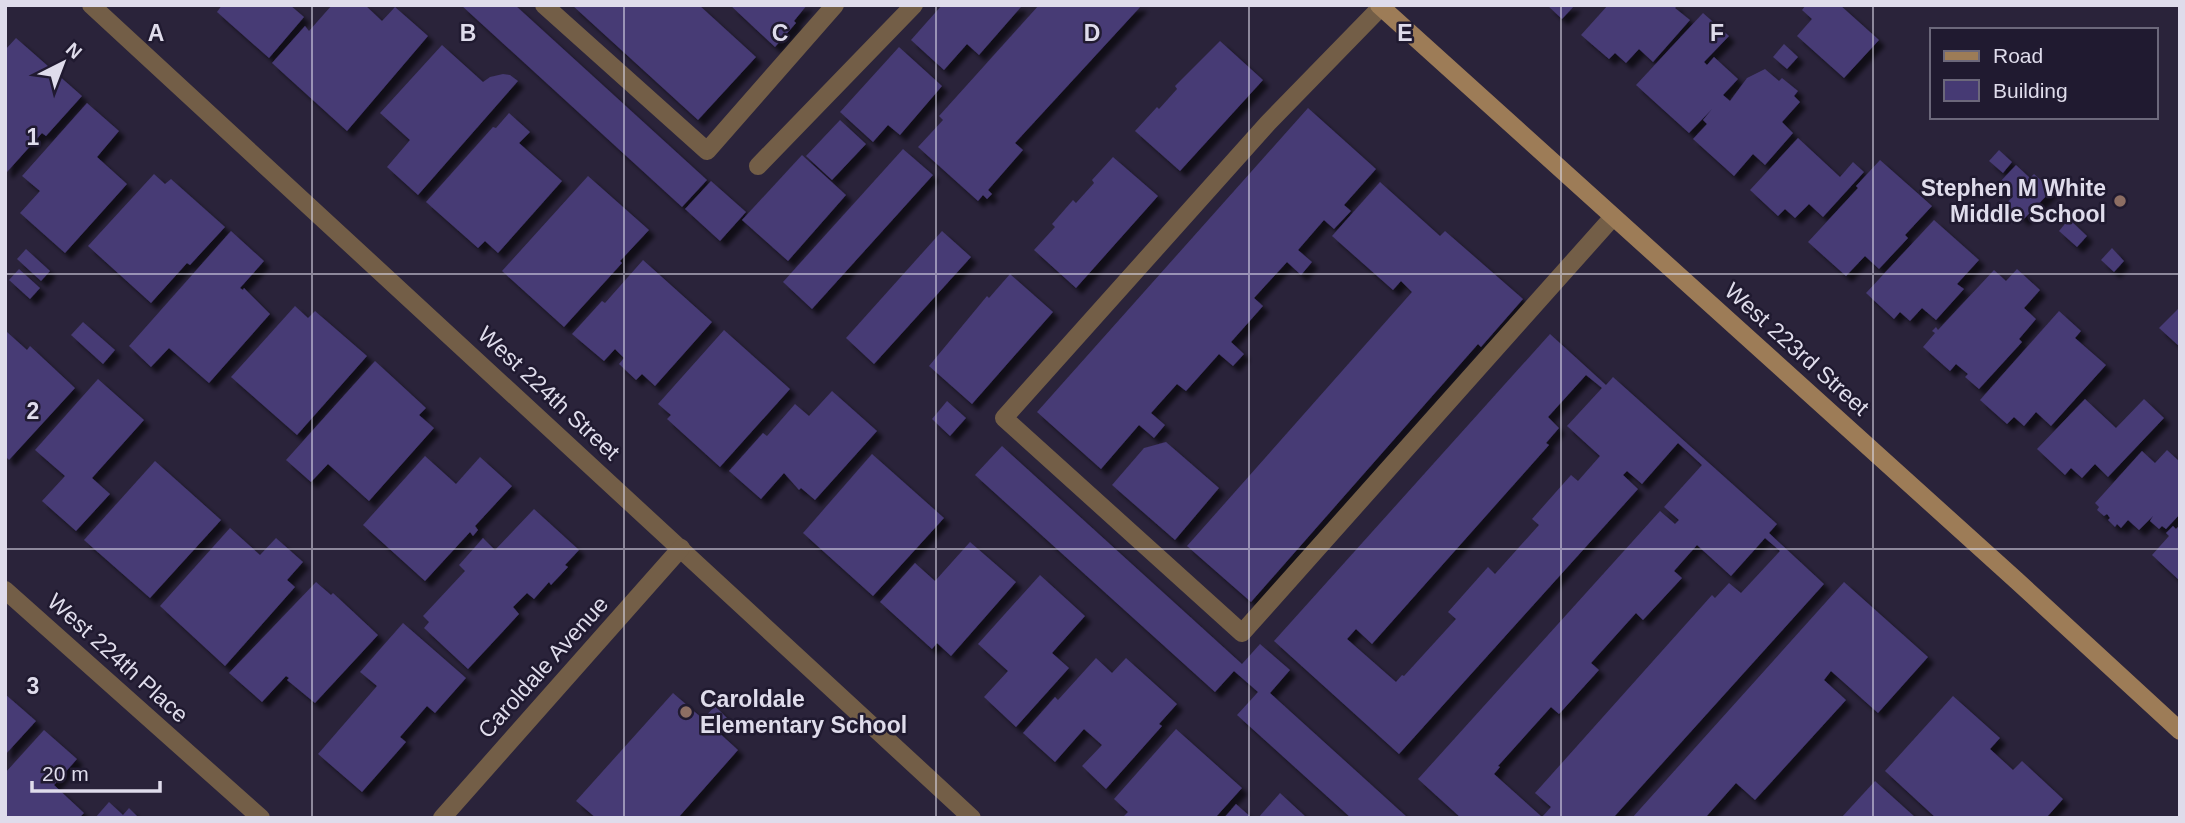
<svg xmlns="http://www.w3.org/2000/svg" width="2185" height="823" viewBox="0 0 2185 823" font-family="Helvetica,sans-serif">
	<defs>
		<filter id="shadow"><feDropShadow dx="6" dy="6" stdDeviation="2" flood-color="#0009"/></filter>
	</defs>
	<rect width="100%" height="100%" fill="#2a233a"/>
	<!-- building -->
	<g fill="#463a74" fill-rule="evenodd" filter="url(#shadow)">
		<path d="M222,5H290L304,17L269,58L217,12Z"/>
		<path d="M332,5H365L382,21L395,7L428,36L347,131L272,63L305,26L309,31Z"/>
		<path d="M461,5H515L707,180L682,207Z"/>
		<path d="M572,5H699L756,57L698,120Z"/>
		<path d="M730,5H807L794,21L796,23L775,47Z"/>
		<path d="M942,5H1019L1021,7L979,55L967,44L944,70L911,40Z"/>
		<path d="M1039,5H1142L1015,143L1023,150L988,190L992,194L987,199L983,195L978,201L918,147L943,120L939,116Z"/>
		<path d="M1547,5H1575L1562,19Z"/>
		<path d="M1608,5H1678L1675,8L1690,20L1653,62L1639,49L1626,63L1615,53L1609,59L1581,35Z"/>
		<path d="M1806,5H1840L1879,40L1844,78L1797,36L1812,19L1802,10Z"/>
		<path d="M1703,13L1729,36L1704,62L1707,65L1714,57L1738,79L1723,95L1730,101L1747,78L1765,69L1779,81L1782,78L1798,91L1794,96L1800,102L1782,122L1793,133L1765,165L1753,154L1734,176L1693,139L1707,124L1703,120L1712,109L1689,133L1636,85Z"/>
		<path d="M16,38L82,96L46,136L42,133L7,172L5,171V50Z"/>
		<path d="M1220,41L1263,80L1180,171L1135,131L1157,107L1159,109L1177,89L1175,86Z"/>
		<path d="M1784,44L1798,57L1787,69L1773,57Z"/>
		<path d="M442,45L483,82L490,77L503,74L510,75L518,81L418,195L387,167L410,140L380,113Z"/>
		<path d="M899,47L942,86L900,135L888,125L873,142L840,112Z"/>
		<path d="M87,103L119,131L97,157L127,184L65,253L20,213L40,191L22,176Z"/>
		<path d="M1308,108L1376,169L1344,205L1351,211L1334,229L1324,220L1298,250L1312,262L1301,275L1287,262L1254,298L1263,306L1231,342L1244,354L1233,366L1219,354L1186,391L1177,384L1151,413L1165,425L1154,438L1139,425L1101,469L1037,412Z"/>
		<path d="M509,113L530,132L519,143L562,181L498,253L485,241L478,248L426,202L493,127L496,128Z"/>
		<path d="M840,120L866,144L832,180L806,156Z"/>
		<path d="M1798,138L1840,177L1853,162L1864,172L1823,217L1809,204L1795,218L1785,209L1778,216L1750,190Z"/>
		<path d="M903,149L933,175L812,309L783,282Z"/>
		<path d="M1999,150L2012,162L2003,173L1989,161Z"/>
		<path d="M802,155L846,195L788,261L742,220Z"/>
		<path d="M1113,157L1158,196L1076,288L1034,250L1055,227L1052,224L1073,200L1076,203L1094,183L1092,180Z"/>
		<path d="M1880,160L1932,206L1905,235L1908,238L1879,269L1865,256L1846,276L1808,242L1858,188L1856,186Z"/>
		<path d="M2016,165L2030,178L2034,174L2052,190L2023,220L2006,204L2013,196L1999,183Z"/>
		<path d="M154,174L165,184L171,179L225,227L190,265L187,263L151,303L88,246Z"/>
		<path d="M588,176L649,230L620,261L622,263L564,327L502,271Z"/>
		<path d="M711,181L746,212L720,241L685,209Z"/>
		<path d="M1380,182L1440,236L1445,231L1523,299L1481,347L1478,344L1251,602L1187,546L1412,292L1401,281L1393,290L1332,236Z"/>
		<path d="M2069,219L2087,236L2077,247L2059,231Z"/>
		<path d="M1934,220L1979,260L1957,284L1964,289L1936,320L1922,308L1910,321L1900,312L1894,319L1866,293Z"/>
		<path d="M231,231L264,261L240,288L243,290L244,288L270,314L209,383L169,348L151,367L129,346Z"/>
		<path d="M942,231L971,257L874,364L846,338Z"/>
		<path d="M2112,248L2124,261L2114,272L2101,260Z"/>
		<path d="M26,249L50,271L41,281L17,259Z"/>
		<path d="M643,260L712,322L655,386L642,374L636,380L619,364L624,358L615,349L604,361L572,334L602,301L605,303Z"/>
		<path d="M19,269L40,288L30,299L9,280Z"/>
		<path d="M2017,269L2040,290L2024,308L2036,319L2019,339L2022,342L1979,389L1965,377L1968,374L1956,364L1950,371L1923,347L1935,333L1932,331L1936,327L1938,330L1994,270L2006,281Z"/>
		<path d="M1010,274L1053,312L972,404L929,366L987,296L989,298Z"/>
		<path d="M295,306L308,318L315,311L367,356L297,435L231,377Z"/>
		<path d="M2178,309L2180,310V347L2159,328Z"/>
		<path d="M2059,311L2081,331L2075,338L2106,365L2051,426L2036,412L2024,426L2014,417L2007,424L1980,400Z"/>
		<path d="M83,322L115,350L103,364L71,335Z"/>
		<path d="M724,330L790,389L720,467L667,419L671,415L658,404Z"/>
		<path d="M7,332L27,350L30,346L75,388L9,460L5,456V334Z"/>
		<path d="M1550,334L1606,385L1613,377L1777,524L1769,533L1824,584L1613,818H1461L1418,779L1660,511L1675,524L1679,520L1664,507L1702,465L1678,443L1642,484L1627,471L1623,475L1638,489L1399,754L1274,641ZM1586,375L1602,388L1567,426L1600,456L1578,481L1571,475L1532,519L1539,525L1495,574L1488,567L1448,612L1456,619L1404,676L1402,675L1396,682L1347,639L1356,629L1372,644L1549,445L1546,443L1559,428L1548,417ZM1765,538L1780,551L1741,593L1729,583L1715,598L1712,595L1535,793L1551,807L1542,817L1494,774L1500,767L1498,766L1551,707L1559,714L1599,670L1591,663L1636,613L1643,620L1682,578L1674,571L1697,545L1731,576Z"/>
		<path d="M375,361L426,408L419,415L434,428L369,501L328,464L311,482L286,460Z"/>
		<path d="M98,379L144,420L92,478L110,494L76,531L42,501L65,476L35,450Z"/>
		<path d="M832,391L877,431L815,500L801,488L799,490L784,473L761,499L729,471L763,433L767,436L795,404L809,416Z"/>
		<path d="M2085,399L2116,428L2144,399L2164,418L2108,477L2095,464L2082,478L2071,468L2065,475L2037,449Z"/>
		<path d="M947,401L966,418L950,436L932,419Z"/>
		<path d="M1166,442L1219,488L1175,540L1112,485L1144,448Z"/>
		<path d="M1002,446L1242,664L1260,644L1290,670L1270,693L1408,818H1351L1237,715L1258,692L1234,671L1215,692L975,475Z"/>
		<path d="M2167,450L2180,462V514L2166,529L2162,526L2159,529L2150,521L2153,516L2139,530L2128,520L2121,528L2117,524L2115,527L2108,520L2110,518L2107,514L2104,516L2097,510L2099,507L2095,503L2142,451L2155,463Z"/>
		<path d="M872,454L944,518L873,596L803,533Z"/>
		<path d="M425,456L456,484L480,457L512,486L475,526L478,530L473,536L470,532L425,581L363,525Z"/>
		<path d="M155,461L221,520L150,598L84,540Z"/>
		<path d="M534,509L579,550L565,565L568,567L551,585L549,582L534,599L527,593L513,607L519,614L468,669L424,628L429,622L423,616L465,571L459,565L483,538L495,550Z"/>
		<path d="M2180,525V581L2152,555L2169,536L2166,533L2173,526L2176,529Z"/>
		<path d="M230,528L260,555L276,538L303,562L287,580L295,587L225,666L160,606Z"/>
		<path d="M970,542L1016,582L951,656L937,643L932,649L880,602L915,563L935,581Z"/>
		<path d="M1040,575L1085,616L1052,653L1069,668L1016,727L984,697L1008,671L978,644Z"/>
		<path d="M316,582L331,595L333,593L378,635L315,703L287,680L289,678L286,676L262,702L229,673Z"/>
		<path d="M1844,582L1928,657L1878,713L1831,671L1824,680L1846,700L1755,800L1736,783L1705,818H1632Z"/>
		<path d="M403,623L466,678L435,713L427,706L400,737L406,742L362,792L318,754L377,686L360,672Z"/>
		<path d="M1096,658L1112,673L1126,658L1177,704L1159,724L1162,726L1106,789L1082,766L1102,745L1084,729L1055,762L1023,733L1055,697L1058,700Z"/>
		<path d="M673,693L703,719L715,706L727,718L716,730L738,750L678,818H596L576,801Z"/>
		<path d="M5,694L36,721L5,755Z"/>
		<path d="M1953,696L2000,738L1990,749L2013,770L2022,761L2063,799L2046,818H1936L1885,771Z"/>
		<path d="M1176,729L1242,788L1215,818H1122L1128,812L1114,799Z"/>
		<path d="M44,730L77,759L54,785L84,813L79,818H5V773Z"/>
		<path d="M1875,781L1916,818H1841Z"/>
		<path d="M1280,793L1307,818H1258Z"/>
		<path d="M109,802L123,815L129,808L139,818H95Z"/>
		<path d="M1236,804L1252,818H1224Z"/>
	</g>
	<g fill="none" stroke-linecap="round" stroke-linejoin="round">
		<!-- lane -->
		<g stroke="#735e47" stroke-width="18">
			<path d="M544,5L707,151L835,5"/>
			<path d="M1381,7L1268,123L1004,418L1242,633L1613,217"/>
			<path d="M758,166L914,5"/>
		</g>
		<!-- street -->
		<g stroke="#735e47" stroke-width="18">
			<path d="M91,5L972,818"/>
			<path d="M5,590L261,818"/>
			<path d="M442,818L681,548"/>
		</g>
		<!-- secondary -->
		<path stroke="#9d7c57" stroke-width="18" d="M1379,5L2016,580L2180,731"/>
	</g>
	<!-- grid -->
	<path fill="none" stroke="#dfdceb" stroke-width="2" stroke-opacity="0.55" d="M312,5V818M624,5V818M936,5V818M1249,5V818M1561,5V818M1873,5V818M5,274H2180M5,549H2180"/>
	<!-- markers -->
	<g fill="#8d6e63" stroke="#201a30" stroke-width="2.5">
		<circle cx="2120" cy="201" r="7"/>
		<circle cx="686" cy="712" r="7"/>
	</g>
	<g text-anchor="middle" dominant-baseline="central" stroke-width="5" stroke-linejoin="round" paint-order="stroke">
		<!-- poi labels -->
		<g font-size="23" font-weight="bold" fill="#dfdceb" stroke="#201a30" text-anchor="end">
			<text x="2106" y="188">Stephen M White<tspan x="2106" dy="26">Middle School</tspan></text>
			<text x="700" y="699" text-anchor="start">Caroldale<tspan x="700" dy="26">Elementary School</tspan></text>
		</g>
		<!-- street labels -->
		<g font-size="23" fill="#dfdceb" stroke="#201a30">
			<text transform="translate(1797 349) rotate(42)">West 223rd Street</text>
			<text transform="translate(549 393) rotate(43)">West 224th Street</text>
			<text transform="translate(118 658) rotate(42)">West 224th Place</text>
			<text transform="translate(543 667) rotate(-48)">Caroldale Avenue</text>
		</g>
	</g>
	<g font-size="23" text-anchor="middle" font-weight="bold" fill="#dfdceb" stroke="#201a30" stroke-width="5" stroke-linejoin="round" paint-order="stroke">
		<text x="156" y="41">A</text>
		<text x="468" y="41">B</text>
		<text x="780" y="41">C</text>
		<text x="1092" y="41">D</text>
		<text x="1405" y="41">E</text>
		<text x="1717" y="41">F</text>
		<text x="33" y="145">1</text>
		<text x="33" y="419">2</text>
		<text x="33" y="694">3</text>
	</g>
	<!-- border -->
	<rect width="2185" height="823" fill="none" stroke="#dfdceb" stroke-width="14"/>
	<!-- legend -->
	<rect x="1930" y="28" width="228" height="91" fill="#201a30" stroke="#6c687b" stroke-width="2"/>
	<rect x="1944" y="51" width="35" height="10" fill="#9d7c57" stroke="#6c687b" stroke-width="2"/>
	<text x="1993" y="63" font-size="21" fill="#dfdceb">Road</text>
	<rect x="1944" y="80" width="35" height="21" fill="#463a74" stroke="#6c687b" stroke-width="2"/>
	<text x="1993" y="98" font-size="21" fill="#dfdceb">Building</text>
	<!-- north arrow -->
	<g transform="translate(63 63) rotate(42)" stroke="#201a30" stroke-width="5" paint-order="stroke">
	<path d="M0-5L12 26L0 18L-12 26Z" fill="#dfdceb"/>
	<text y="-10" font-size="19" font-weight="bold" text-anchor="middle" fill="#dfdceb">N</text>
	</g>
	<!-- scale -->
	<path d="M32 781v10h128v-10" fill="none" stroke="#dfdceb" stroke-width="3.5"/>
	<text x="42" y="781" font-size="21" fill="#dfdceb" stroke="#201a30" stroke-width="5" paint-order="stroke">20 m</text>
</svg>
